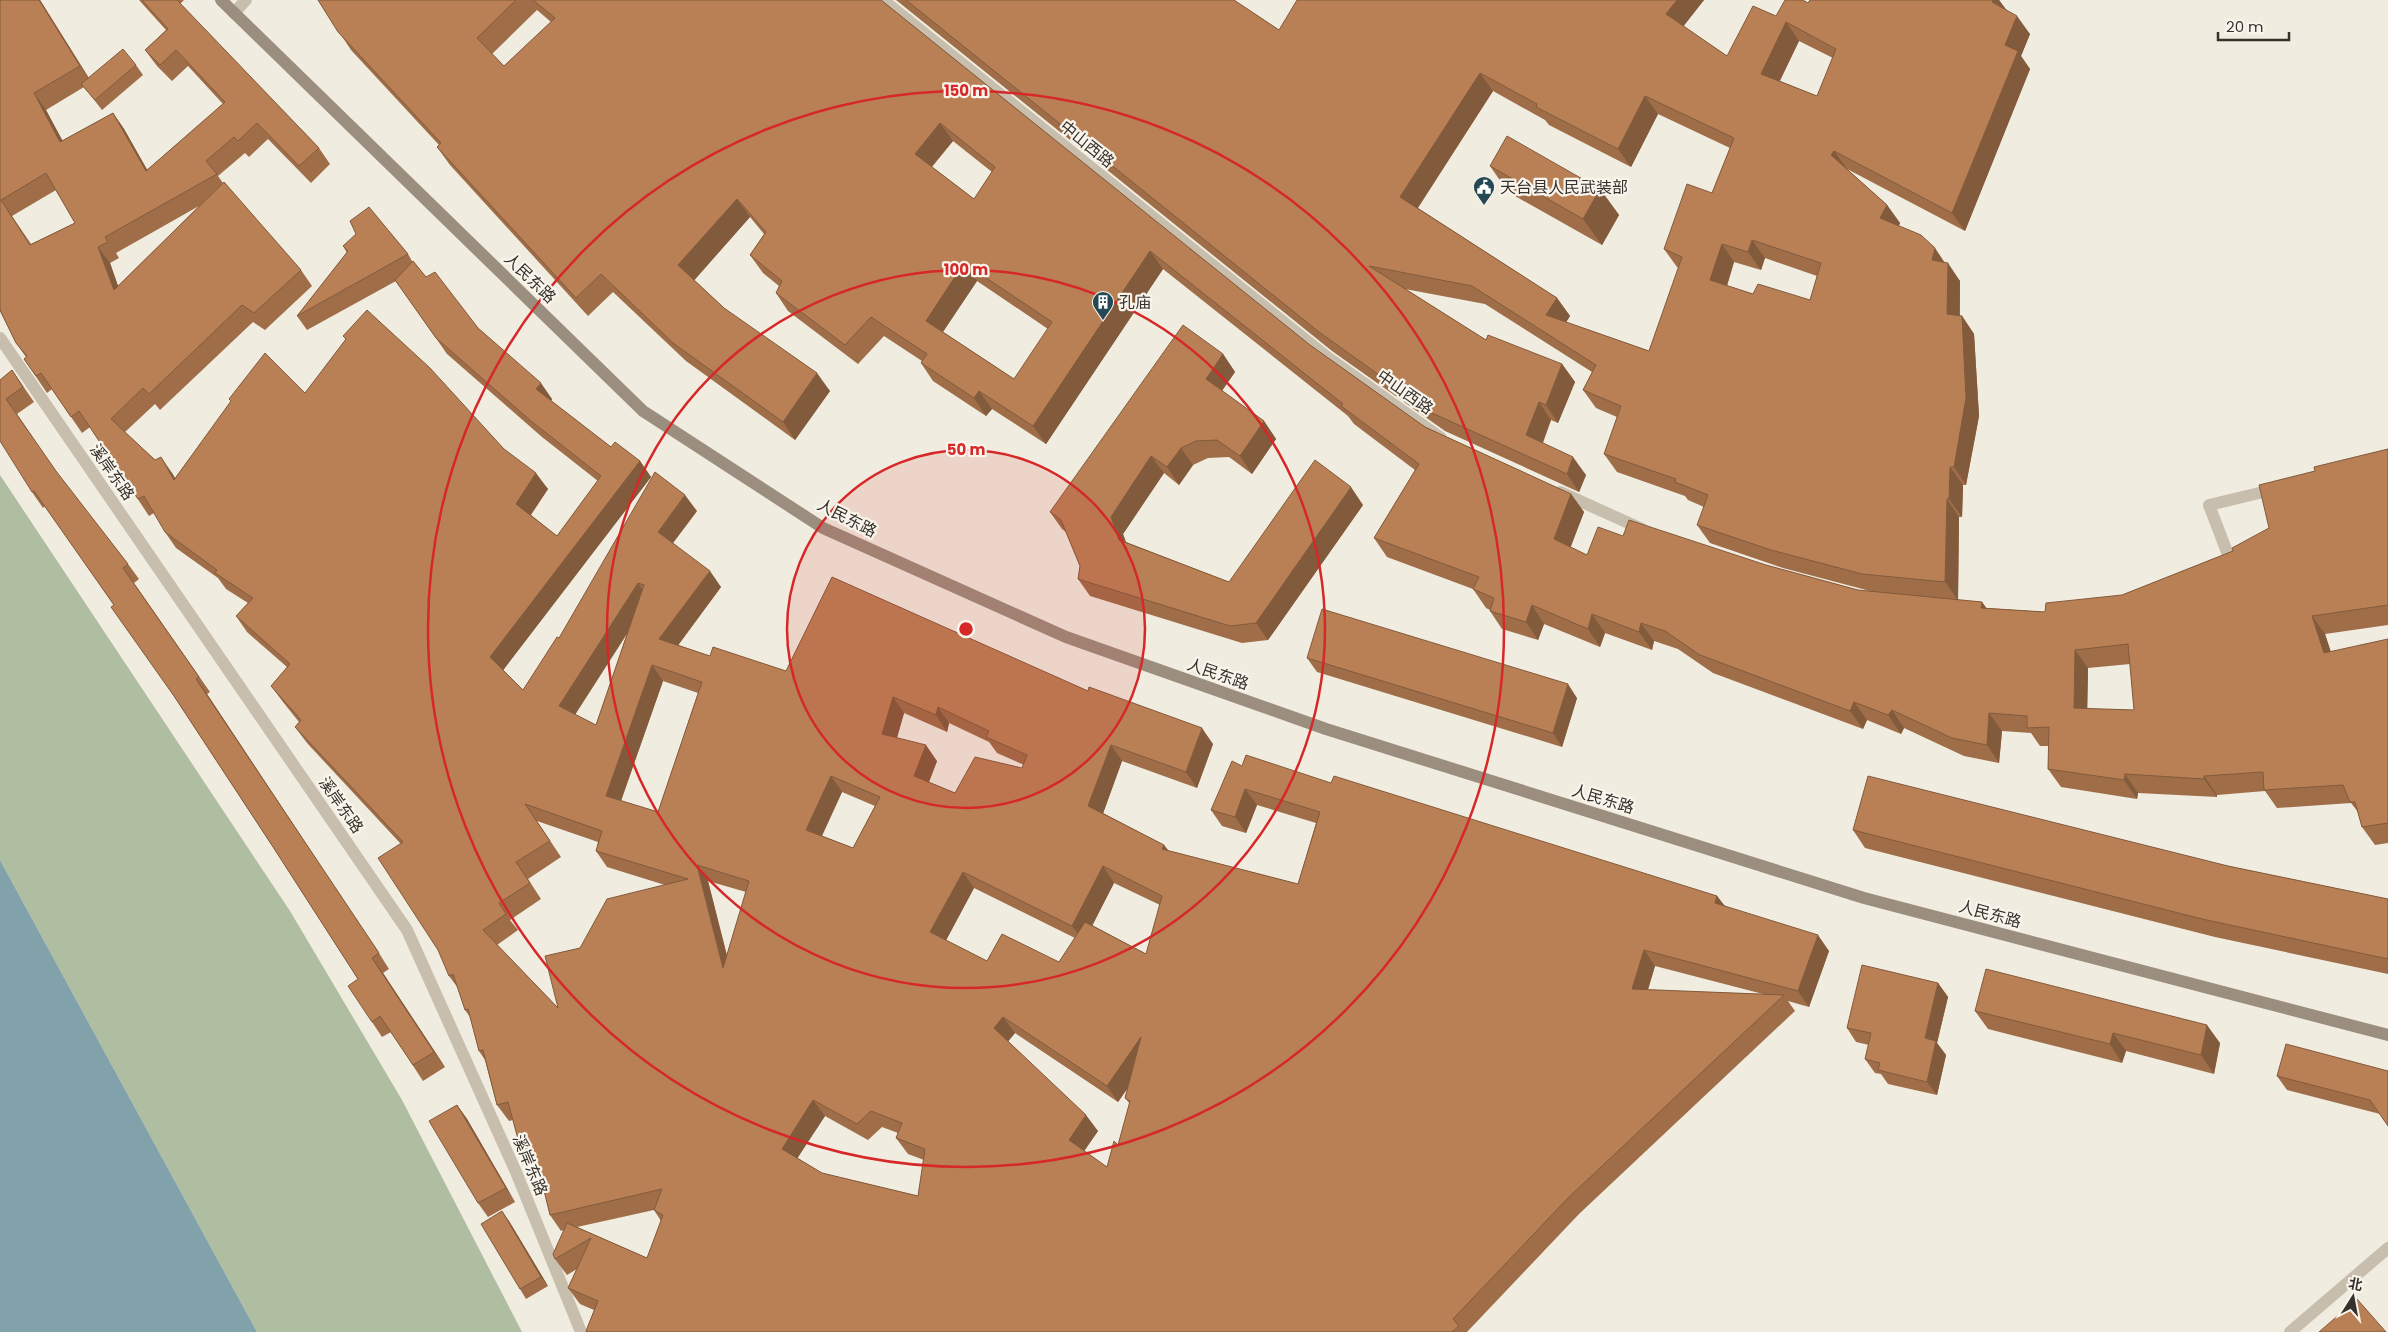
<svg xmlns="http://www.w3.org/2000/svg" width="2388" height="1332" viewBox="0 0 2388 1332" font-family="Poppins,'Noto Sans SC',sans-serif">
	<rect width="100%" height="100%" fill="#f1ece0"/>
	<!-- green -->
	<path fill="#afbea1" d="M0,475L290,911L402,1100L522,1332H257L0,860Z"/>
	<!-- water -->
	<path fill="#82a2ab" d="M0,860L257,1332H0Z"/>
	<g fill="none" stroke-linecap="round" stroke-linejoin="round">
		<!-- street -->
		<g stroke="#c8bead" stroke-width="12">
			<path d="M883,0L1327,357L1441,438"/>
			<path d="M234,13L246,0"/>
			<path d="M0,338L407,930L516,1172L581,1332"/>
			<path d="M1560,492L1642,529"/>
			<path d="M2227,566L2232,565L2209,505L2276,489"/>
			<path d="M2290,1332L2388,1248"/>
		</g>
		<!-- secondary -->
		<path stroke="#9b8e7e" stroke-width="12" d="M221,0L643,411L823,528L1066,637L1326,729L1864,898L2388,1035"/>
	</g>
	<!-- wall -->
	<g fill="#9f6e49" fill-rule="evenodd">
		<path d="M0,0H40L89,78L136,65L143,75L102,110L84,87L46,110L62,141L113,113L124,129L147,170L223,104L188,66L172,81L157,66L145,50L166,30L139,0H184L180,4L319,148L330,164L311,183L268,139L249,157L245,153L218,176L223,183L301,270L312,286L265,330L253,322L160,410L155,404L125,432L155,460L172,473L175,478L231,402L229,399L305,393L346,340L343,336L504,449L548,489L531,515L557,536L598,481L542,437L447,354L396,281L307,330L297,316L347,253L343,246L408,254L412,261L426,277L478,328L552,399L551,401L611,447L640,461L651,477L503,670L523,690L559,638L697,511L673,543L721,587L678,645L710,656L786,671L1088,691L1213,744L1197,788L1122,761L1103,813L1164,845L1169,851L1298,884L1316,823L1257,805L1246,833L1222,826L1211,810L1242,766L1331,783L1717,896L1725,906L1829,951L1809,1007L1788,1001L1795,1011L1579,1214L1467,1332H586V1331L594,1310L580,1304L568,1288L577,1269L567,1275L555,1259L564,1230L561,1231L550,1215L545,1195L535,1180L527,1152L518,1139L513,1120L509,1121L497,1105L485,1060L479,1051L470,1017L465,1010L458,988L449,976L400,843L307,743L295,727L299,722L283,702L271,686L287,667L247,632L236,616L248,603L226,589L218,578L176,548L165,532L154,513L149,516L90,427L82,433L52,389L47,393L24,359L26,357L16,343L0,311ZM56,190L75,223L31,244L12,216ZM199,206L118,286L110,263L119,258L116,253ZM627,634L596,725L575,715ZM663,681L698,693L658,812L621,801ZM904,713L947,732L949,723L989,742L997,753L1024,765L1022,768L955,793L929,782L937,761L897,738ZM842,792L875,806L853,848L822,836ZM537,821L598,842L596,851L607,867L665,885L580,948L558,1008L497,945L518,930L510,920L541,899L528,879L561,857ZM708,881L746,892L727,955ZM1114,883L1160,905L1146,954L1092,925ZM974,888L1075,938L1059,962L987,961L946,940ZM1655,966L1763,994L1648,990ZM1015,1033L1118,1102L1127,1089L1125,1098L1130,1104L1118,1145L1107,1167L1084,1151L1098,1131L1008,1041ZM825,1116L868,1140L882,1127L898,1133L896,1138L908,1154L924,1160L918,1196L822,1173L797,1158ZM654,1210L661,1221L647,1258L577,1227Z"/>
		<path d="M318,0H881L1310,345L1425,427L1571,494L1584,512L1570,547L1587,555L1623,536L1766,565L1858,590L1870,591L1783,568L1710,543L1697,525L1704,507L1688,500L1685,496L1617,472L1604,454L1617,417L1596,408L1583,390L1592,372L1485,304L1405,289L1486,340L1562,364L1575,382L1558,423L1551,420L1543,443L1586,475L1579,492L1445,431L1332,351L896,0H1234L1279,30L1704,0L1683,26L1727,56L1776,16L1808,3L1810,0H1999L2006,10L2030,34L2021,56L2030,69L1965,231L1847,169L1887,205L1900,223L1899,226L1945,263L1960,281V316H1962L1974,334L1979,416L1966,485H1963L1962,517H1959L1958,600L1982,602L1986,608L2045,612L2122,595L2233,551L2269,528L2315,471L2388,449V625L2325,634L2331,652L2388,639V843L2375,845L2362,827L2358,812L2351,803L2277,808L2265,791L2217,795V797L2138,793L2137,799L2061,787L2048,769L2049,746H2040L2031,733L2002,731L1999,763L1964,756L1904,728L1901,734L1867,720L1863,729L1713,673L1678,649L1654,641L1652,650L1605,633L1600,647L1544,624L1538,640L1502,629L1490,611V610L1486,608L1473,589L1387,557L1374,538L1415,470L1354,424L1348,416L1163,269L1046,444L992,409L986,416L933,381L921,363L922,361L884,336L858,364L788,311L776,293L779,286L763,273L750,255L764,234L750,217L694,280L724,308L830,391L795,440L686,361L613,292L588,316L450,165L437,147L439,145L351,50ZM537,10L551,22L504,66L492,54ZM1799,41L1833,58L1817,96L1780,81ZM1493,91L1545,120L1549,125L1631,167L1658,114L1730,148L1712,193L1664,249L1677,267L1679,268L1649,351L1566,322L1570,316L1557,298L1418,208ZM953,141L992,172L974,199L932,167ZM1765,258L1817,276L1810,300L1753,294L1727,286L1734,262L1761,270ZM977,281L1048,329L1014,379L943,332ZM2130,664L2134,710L2087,709L2088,668Z"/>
		<path d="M1490,166L1600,189L1619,215L1602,245L1508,192Z"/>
		<path d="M1223,354L1235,372L1222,391L1264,421L1276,439L1252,474L1229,457L1208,458L1193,465L1179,485L1164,473L1123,534L1126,542L1229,582L1363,505L1268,640L1242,643L1090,596L1078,579L1080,566L1066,532L1062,529L1050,512Z"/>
		<path d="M12,370L34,402L17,414L58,475L128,564L139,579L134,583L210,692L207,694L389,969L383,973L445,1067L423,1081L391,1032L382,1037L372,1022L358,979L275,850L114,605L45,506L43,508L32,492L0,380Z"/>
		<path d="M1307,658L1577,698L1562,747L1317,672Z"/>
		<path d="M1853,830L2228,866L2388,899V974L2215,937L1865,848Z"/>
		<path d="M1938,983L1948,997L1937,1043L1946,1055L1937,1095L1888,1084L1881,1074L1875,1073L1865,1059L1869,1045L1856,1042L1847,1028Z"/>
		<path d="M1975,1011L2220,1043L2214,1074L2126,1051L2122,1063L1988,1029Z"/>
		<path d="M2388,1071L2380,1114L2287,1090L2277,1076Z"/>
		<path d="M457,1105L467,1119L515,1202L488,1217L478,1203Z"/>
		<path d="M509,1221L548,1286L526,1299L520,1289Z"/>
	</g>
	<!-- shaded-wall -->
	<g fill="#825a3c">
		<path d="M39,0H40L91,82L80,66Z"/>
		<path d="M1677,0H1704L1679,32L1666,14Z"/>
		<path d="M1993,0H1999L2008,12L1992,2Z"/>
		<path d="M2017,16L2030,34L2021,56L2030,69L1965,231L1952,213L2005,45Z"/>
		<path d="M1786,22L1799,41L1774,92L1761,74Z"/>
		<path d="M1480,73L1493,91L1413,215L1400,197Z"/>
		<path d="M34,93L46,110L72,158L60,142Z"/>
		<path d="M1645,96L1658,114L1631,167L1618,149Z"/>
		<path d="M113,113L124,129L157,187L146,171Z"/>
		<path d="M940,123L953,141L927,172L915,154Z"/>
		<path d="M1834,151L1847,169L1831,155Z"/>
		<path d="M1600,189L1619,215L1602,245L1583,219Z"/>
		<path d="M737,199L750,217L691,284L678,265Z"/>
		<path d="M1887,205L1900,223L1893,236L1880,218Z"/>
		<path d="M1752,240L1765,258L1761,270L1748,252Z"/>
		<path d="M1722,244L1734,262L1723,298L1710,280Z"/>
		<path d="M98,247L110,263L125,306L114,290Z"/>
		<path d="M1935,248L1947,266L1932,260Z"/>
		<path d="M1150,251L1163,269L1046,444L1033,426Z"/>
		<path d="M964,263L977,281L938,339L926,321Z"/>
		<path d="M1948,263L1960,281L1959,332L1947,314Z"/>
		<path d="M1557,298L1570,316L1559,334L1546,315Z"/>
		<path d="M1962,316L1974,334L1979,416L1966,485L1954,467Z"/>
		<path d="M1223,354L1235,372L1218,396L1206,379Z"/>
		<path d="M1562,364L1575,382L1558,423L1546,405Z"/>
		<path d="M817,373L830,391L795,440L783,422Z"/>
		<path d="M541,383L552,399L547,405L536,389Z"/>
		<path d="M979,391L992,409L986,416L974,398Z"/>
		<path d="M1539,402L1551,420L1538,454L1526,435Z"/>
		<path d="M1264,421L1276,439L1252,474L1240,456Z"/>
		<path d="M1181,448L1193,465L1179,485L1167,467Z"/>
		<path d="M1151,456L1164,473L1123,534L1131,557L1119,540L1111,517Z"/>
		<path d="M161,457L172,473L185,496L174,480Z"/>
		<path d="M1573,457L1586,475L1579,492L1567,474Z"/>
		<path d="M640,461L651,477L501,673L490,657Z"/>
		<path d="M1950,467L1963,485L1962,517L1949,499Z"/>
		<path d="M536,473L548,489L527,520L516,504Z"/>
		<path d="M1351,487L1363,505L1268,640L1256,623Z"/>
		<path d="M1571,494L1584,512L1567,557L1554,539Z"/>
		<path d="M685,495L697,511L669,548L658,532Z"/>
		<path d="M1947,499L1959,517L1958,600L1945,582Z"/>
		<path d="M710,571L721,587L671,655L659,639Z"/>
		<path d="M638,583L649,599L570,722L559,706Z"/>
		<path d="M1982,602L1995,620L1981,608Z"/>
		<path d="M1532,605L1544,624L1538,640L1526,622Z"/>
		<path d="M1592,614L1605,633L1600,647L1588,629Z"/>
		<path d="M2312,616L2325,634L2337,672L2324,653Z"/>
		<path d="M1641,623L1654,641L1652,650L1639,632Z"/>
		<path d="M2075,650L2088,668L2087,727L2074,708Z"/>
		<path d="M652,665L663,681L617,812L606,796Z"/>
		<path d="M196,679L207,694L389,969L379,953Z"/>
		<path d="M1568,684L1577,698L1562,747L1553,733Z"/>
		<path d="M893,697L904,713L893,751L882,734Z"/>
		<path d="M1854,702L1867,720L1863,729L1850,711Z"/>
		<path d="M938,707L949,723L947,732L936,715Z"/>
		<path d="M1892,710L1904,728L1901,734L1888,715Z"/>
		<path d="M1989,713L2002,731L1999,763L1987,745Z"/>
		<path d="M1202,728L1213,744L1197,788L1186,772Z"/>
		<path d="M926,745L937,761L925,792L914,776Z"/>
		<path d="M1111,745L1122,761L1100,822L1088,806Z"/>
		<path d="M2125,774L2138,793L2137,799L2124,780Z"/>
		<path d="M831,776L842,792L817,846L806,830Z"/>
		<path d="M2204,776L2217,795V797L2204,779Z"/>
		<path d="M1245,789L1257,805L1246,833L1235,817Z"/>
		<path d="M1164,845L1175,861L1162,849Z"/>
		<path d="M697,865L708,881L734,985L723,968Z"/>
		<path d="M1103,866L1114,883L1084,942L1072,926Z"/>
		<path d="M963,872L974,888L942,948L930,932Z"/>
		<path d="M1717,896L1729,912L1715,903Z"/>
		<path d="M1818,935L1829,951L1809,1007L1798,991Z"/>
		<path d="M1644,950L1655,966L1643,1005L1632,989Z"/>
		<path d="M372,958L383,973L445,1067L434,1052Z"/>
		<path d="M1938,983L1948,997L1937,1043L1946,1055L1937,1095L1927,1082L1925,1038Z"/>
		<path d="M1003,1017L1015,1033L1006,1044L994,1028Z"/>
		<path d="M2207,1025L2220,1043L2214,1074L2201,1055Z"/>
		<path d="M2113,1033L2126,1051L2122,1063L2110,1044Z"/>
		<path d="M1141,1037L1152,1053L1118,1102L1107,1086Z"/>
		<path d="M813,1100L825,1116L793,1165L782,1149Z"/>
		<path d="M457,1105L467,1119L515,1202L506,1188Z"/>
		<path d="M1086,1115L1098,1131L1080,1157L1069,1140Z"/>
		<path d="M502,1211L509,1221L548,1286L541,1277Z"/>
	</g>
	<!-- building -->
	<g fill="#b98055" stroke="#825a3c" fill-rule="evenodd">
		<path d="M0,0H39L80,66L34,93L60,142L113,113L146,171L225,102L176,50L160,65L145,50L168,29L142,0H177L319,148L299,166L257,123L238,141L234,137L206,161L217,174L105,237L108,242L98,247L114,290L224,182L301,270L254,313L242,305L149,394L143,388L111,419L155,460L161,457L174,480L231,401L229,399L265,353L305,393L346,339L343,336L367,310L430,368L504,449L536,473L516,504L557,536L601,476L531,421L436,338L395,280L413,261L426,277L435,272L478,328L541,383L536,389L611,447L615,442L640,461L490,657L523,690L557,637L559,638L655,472L685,495L658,532L710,571L659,639L710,656L713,647L786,671L832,577L1088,691L1089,687L1202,728L1186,772L1111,745L1088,806L1164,845L1162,849L1298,884L1320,812L1245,789L1235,817L1211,810L1232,761L1242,766L1246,755L1331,783L1334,776L1717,896L1715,903L1818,935L1798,991L1644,950L1632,989L1784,995L1568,1198L1453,1319L1459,1326L1452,1332H588L586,1331L598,1301L568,1288L591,1238L555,1259L553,1254L567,1223L647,1258L663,1215L654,1210L662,1189L550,1215L541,1178L535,1180L523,1137L518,1139L508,1102L497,1105L483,1050L479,1051L468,1009L465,1010L453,974L449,976L438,950L378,858L403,842L295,727L301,720L271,686L290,664L236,616L253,598L215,573L217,570L165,532L144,496L138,499L79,411L71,417L41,373L36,376L24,359L27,356L16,343L0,310ZM46,173L75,223L30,245L1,200ZM638,583L644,585L596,725L559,706ZM652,665L702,682L658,812L606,796ZM893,697L936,715L938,707L989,731L986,737L1027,755L1022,768L975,757L955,793L914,776L926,745L882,734ZM831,776L880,797L853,848L806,830ZM525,804L602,831L596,851L688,879L607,899L580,948L545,956L558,1008L483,930L506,914L499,903L530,883L516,862L550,841ZM697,865L749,881L723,968L708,909ZM1103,866L1162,896L1146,954L1085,922L1059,962L1002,934L987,961L930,932L963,872L1072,926ZM1003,1017L1107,1086L1141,1037L1125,1098L1130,1101L1118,1145L1114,1141L1107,1167L1069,1140L1086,1115L994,1028ZM813,1100L857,1124L871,1111L902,1123L896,1138L925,1149L918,1196L822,1173L782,1149Z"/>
		<path d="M318,0H516L477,38L504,66L555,18L533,0H881L1310,345L1425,427L1571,494L1554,539L1587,555L1598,527L1623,536L1629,520L1766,565L1858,590L1982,602L1981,608L2045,612L2046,603L2122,595L2233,551L2232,548L2269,528L2259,485L2315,471L2314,467L2388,449V605L2312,616L2324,653L2388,639V823L2362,827L2355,802H2350L2343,785L2264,790L2263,772L2204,776V779L2125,774L2124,780L2048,769L2049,727L2027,728V716L1989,713L1987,745L1952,738L1892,710L1888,715L1854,702L1850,711L1700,655L1665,631L1641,623L1639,632L1592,614L1588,629L1532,605L1526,622L1490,611L1494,598L1473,589L1479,577L1374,538L1419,464L1341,406L1343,404L1150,251L1033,426L979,391L974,398L921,363L927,354L871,317L845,345L776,293L782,281L750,255L766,232L737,199L678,265L724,308L817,373L783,422L673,343L601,274L576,298L437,147L441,143L338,32ZM940,123L995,167L974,199L915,154ZM964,263L1052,322L1014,379L926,321ZM2128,644L2134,710L2074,708L2075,650Z"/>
		<path d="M906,0H1234L1279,30L1297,0H1677L1666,14L1727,56L1753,6L1776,16L1785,0H1803L1808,3L1810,0H1993L1992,2L2017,16L2005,45L2018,51L1952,213L1834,151L1831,155L1887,205L1880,218L1921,235L1935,248L1932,260L1948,263L1947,314L1962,316L1966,398L1954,467H1950L1949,499H1947L1945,582L1862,574L1771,550L1697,525L1708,495L1675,482L1676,479L1604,454L1621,406L1583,390L1596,365L1472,286L1369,266L1486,340L1488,335L1562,364L1546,405L1539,402L1526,435L1573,457L1567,474L1432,413L1319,332ZM1786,22L1836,49L1817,96L1761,74ZM1480,73L1537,104L1536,107L1618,149L1645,96L1734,138L1712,193L1687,184L1664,249L1682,257L1649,351L1546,315L1557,298L1400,197ZM1752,240L1821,263L1810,300L1758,284L1753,294L1710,280L1722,244L1748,252Z"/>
		<path d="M123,49L136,65L95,100L81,84Z"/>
		<path d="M1507,136L1600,189L1583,219L1490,166Z"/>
		<path d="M369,207L408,254L297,316L348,251L343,246L356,234L350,221Z"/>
		<path d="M1183,325L1223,354L1206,379L1264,421L1240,456L1217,440L1196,441L1181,448L1167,467L1151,456L1111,517L1119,540L1229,582L1315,460L1351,487L1256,623L1230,626L1078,579L1080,566L1061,520L1050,512Z"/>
		<path d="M12,370L23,387L6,399L56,471L128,564L123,568L199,677L196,679L379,953L372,958L434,1052L413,1065L380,1016L372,1022L348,986L358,979L275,850L174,696L111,607L114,605L34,491L32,492L0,441V380Z"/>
		<path d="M1322,609L1568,684L1553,733L1307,658Z"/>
		<path d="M1868,776L2228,866L2388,899V959L2202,919L1853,830Z"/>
		<path d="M1862,965L1938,983L1925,1038L1936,1041L1927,1082L1878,1070L1880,1063L1865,1059L1871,1033L1847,1028Z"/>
		<path d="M1986,969L2207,1025L2201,1055L2113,1033L2110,1044L1975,1011Z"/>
		<path d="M2286,1044L2388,1071V1126L2370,1100L2277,1076Z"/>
		<path d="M457,1105L506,1188L478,1203L429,1121Z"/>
		<path d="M502,1211L541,1277L520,1289L481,1224Z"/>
		<path d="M2357,1299L2386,1332H2319Z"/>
	</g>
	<!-- distance rings -->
	<circle cx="966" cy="629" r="179" fill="#d62828" fill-opacity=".12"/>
	<g fill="none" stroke="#d62828" stroke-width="2.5">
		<circle cx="966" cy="629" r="179"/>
		<circle cx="966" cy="629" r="359"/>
		<circle cx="966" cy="629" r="538"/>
	</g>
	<!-- icons -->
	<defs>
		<g id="civic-pin" transform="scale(1.125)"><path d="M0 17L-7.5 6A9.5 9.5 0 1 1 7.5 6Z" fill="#244854" stroke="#f9f5ec"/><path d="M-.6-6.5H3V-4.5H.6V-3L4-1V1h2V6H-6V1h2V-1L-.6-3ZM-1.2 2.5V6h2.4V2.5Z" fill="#fff"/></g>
		<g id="building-pin" transform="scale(1.125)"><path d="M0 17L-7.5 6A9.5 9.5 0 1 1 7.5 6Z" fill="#244854" stroke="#f9f5ec"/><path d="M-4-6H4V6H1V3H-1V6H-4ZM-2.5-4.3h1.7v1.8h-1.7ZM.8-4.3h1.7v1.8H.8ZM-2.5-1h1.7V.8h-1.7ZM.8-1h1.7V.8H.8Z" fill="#fff"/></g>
	</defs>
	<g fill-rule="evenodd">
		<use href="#civic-pin" x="1484" y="187"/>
		<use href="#building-pin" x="1103" y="302"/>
	</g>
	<g text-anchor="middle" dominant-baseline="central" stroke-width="4.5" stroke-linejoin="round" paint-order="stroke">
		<!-- street labels -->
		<g font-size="16" fill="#37312b" stroke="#f9f5ec">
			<text transform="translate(1087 144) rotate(39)">中山西路</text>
			<text transform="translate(530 278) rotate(44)">人民东路</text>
			<text transform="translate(1405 392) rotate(35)">中山西路</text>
			<text transform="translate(112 472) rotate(55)">溪岸东路</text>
			<text transform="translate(847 518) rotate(27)">人民东路</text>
			<text transform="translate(1218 674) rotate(19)">人民东路</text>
			<text transform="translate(1603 799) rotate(17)">人民东路</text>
			<text transform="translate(341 805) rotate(55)">溪岸东路</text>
			<text transform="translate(1990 914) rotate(15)">人民东路</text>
			<text transform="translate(530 1165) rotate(67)">溪岸东路</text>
		</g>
		<!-- poi labels -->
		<g font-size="16" fill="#37312b" stroke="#f9f5ec" text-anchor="start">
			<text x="1500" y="187">天台县人民武装部</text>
			<text x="1119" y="302">孔庙</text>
		</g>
	</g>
	<circle cx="966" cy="629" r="8" fill="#d62828" stroke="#f9f5ec" stroke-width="2.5"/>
	<g font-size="15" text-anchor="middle" font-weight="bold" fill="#d62828" stroke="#f9f5ec" stroke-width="4.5" stroke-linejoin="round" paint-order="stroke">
		<text x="966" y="96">150 m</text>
		<text x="966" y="275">100 m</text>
		<text x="966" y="455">50 m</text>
	</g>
	<!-- north arrow -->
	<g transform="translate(2353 1297) rotate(11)" stroke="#f9f5ec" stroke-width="4" paint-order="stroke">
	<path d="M0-4L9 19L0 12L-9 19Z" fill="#37312b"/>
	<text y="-8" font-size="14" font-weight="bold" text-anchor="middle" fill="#37312b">北</text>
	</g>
	<!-- scale -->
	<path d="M2218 32v8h71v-8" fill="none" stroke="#37312b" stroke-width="2.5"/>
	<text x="2226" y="32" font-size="15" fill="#37312b" stroke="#f9f5ec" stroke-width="4" paint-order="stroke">20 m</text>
</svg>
